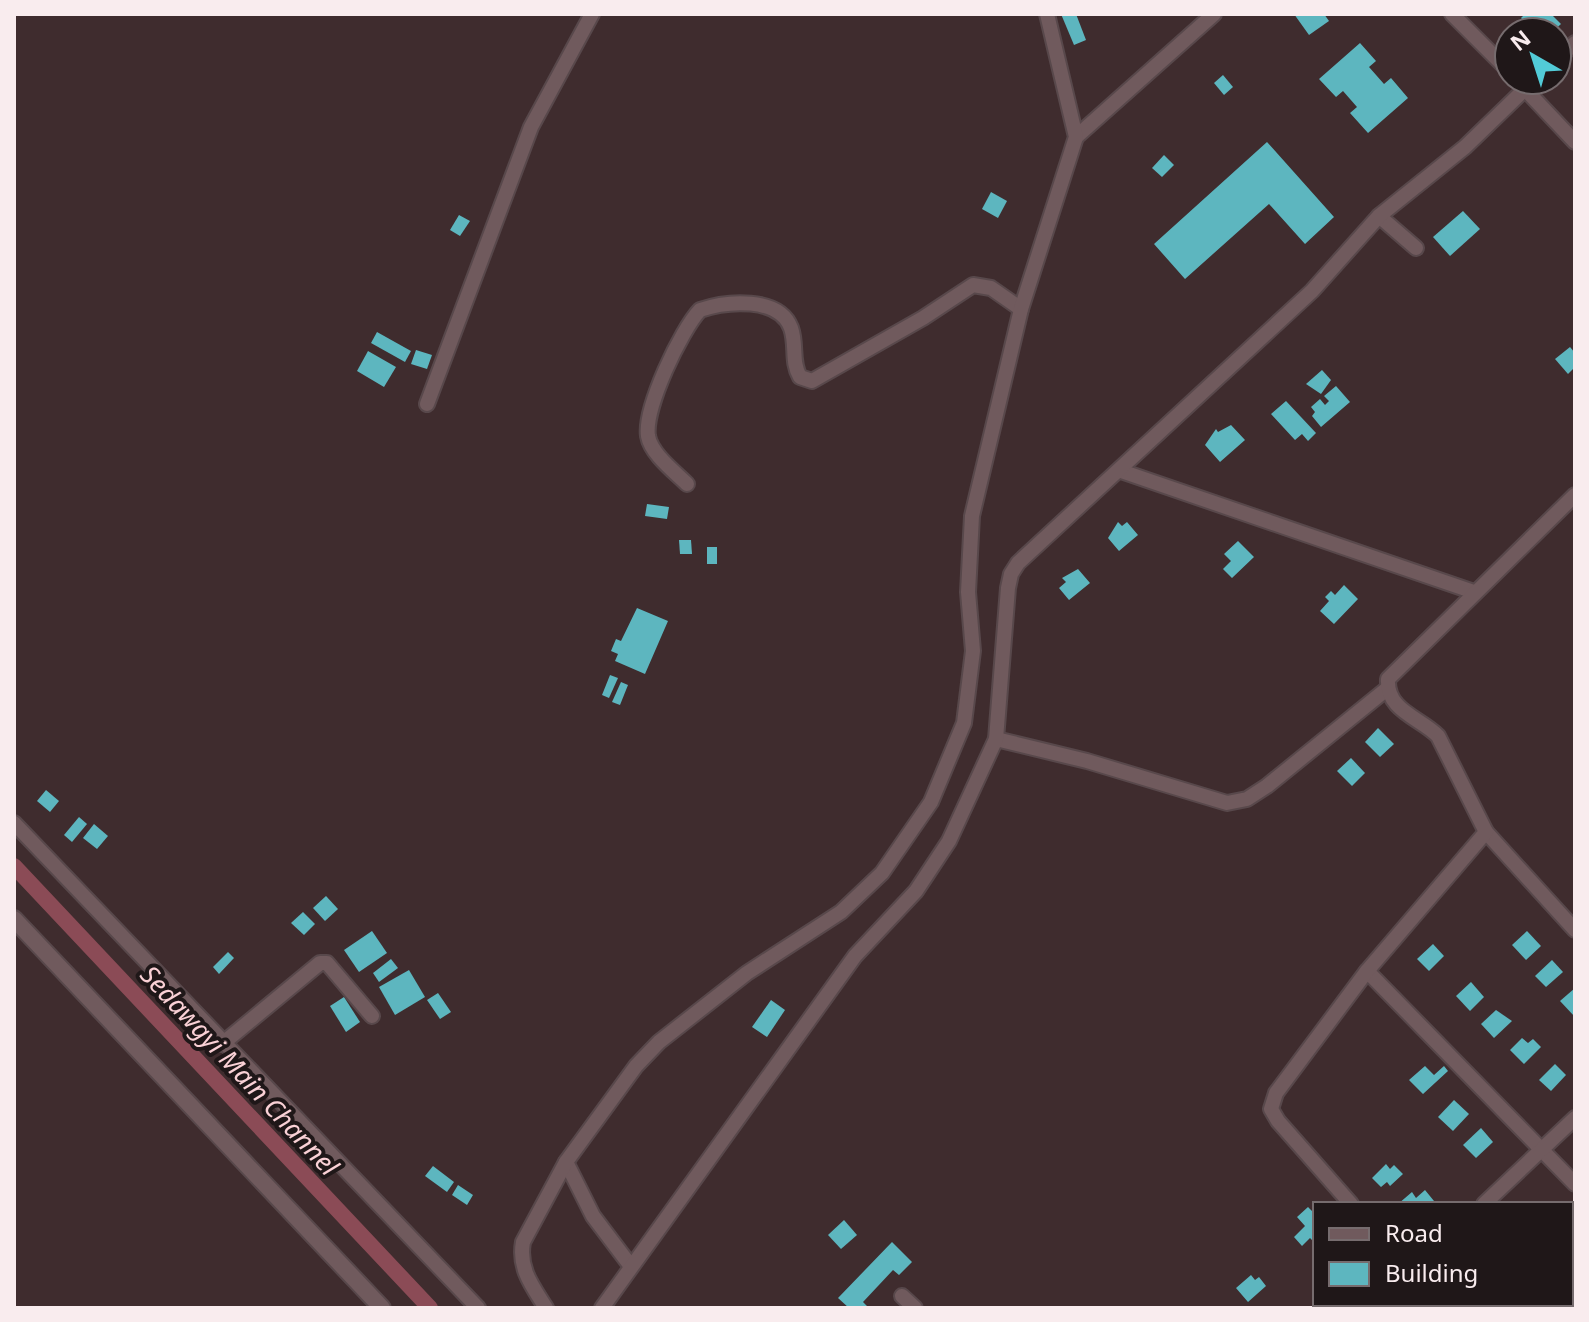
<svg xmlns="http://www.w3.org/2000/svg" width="1589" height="1322" viewBox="0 0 1589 1322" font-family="'Noto Sans',sans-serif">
	<rect width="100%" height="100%" fill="#3f2c2e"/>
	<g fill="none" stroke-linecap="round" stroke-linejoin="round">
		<!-- canal -->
		<path stroke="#8b4b56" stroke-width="16" d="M14,866L430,1308"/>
	</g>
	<!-- building -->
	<g fill="#5db6bf">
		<path d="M1061,14H1076L1086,40L1074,45Z"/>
		<path d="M1294,14H1324L1329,21L1309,35Z"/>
		<path d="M1525,14H1551L1561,24L1552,32H1535L1521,18Z"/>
		<path d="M1360,43L1376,61L1369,67L1384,84L1391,78L1408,98L1368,133L1350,113L1357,107L1343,91L1336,97L1319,79Z"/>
		<path d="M1223,75L1233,87L1224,95L1214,83Z"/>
		<path d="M1267,142L1334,217L1305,244L1269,204L1185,279L1154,244Z"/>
		<path d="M1164,155L1174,165L1162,177L1152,168Z"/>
		<path d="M991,192L1007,201L998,218L982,209Z"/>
		<path d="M1463,211L1480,229L1450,256L1433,237Z"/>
		<path d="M459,215L470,221L460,236L450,230Z"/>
		<path d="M377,332L411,351L405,362L371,343Z"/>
		<path d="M1570,347L1575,353V367L1568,374L1555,359Z"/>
		<path d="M416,350L432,355L427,369L411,364Z"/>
		<path d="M368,351L396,367L384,387L357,371Z"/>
		<path d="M1322,370L1331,380L1321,394L1306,384Z"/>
		<path d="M1336,386L1350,402L1321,427L1312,416L1315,412L1311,407L1320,399L1325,405L1329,401L1324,396Z"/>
		<path d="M1286,401L1316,433L1308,441L1302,434L1295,440L1271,414Z"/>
		<path d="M1231,425L1245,440L1220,462L1205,445L1216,429L1218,432Z"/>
		<path d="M647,504L669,507L667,519L645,516Z"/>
		<path d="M1118,522L1122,526L1127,522L1138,535L1119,551L1108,538Z"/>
		<path d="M679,540H691L692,554H680Z"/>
		<path d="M1238,541L1254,557L1232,578L1223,569L1231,561L1224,554Z"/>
		<rect x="707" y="547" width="10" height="17"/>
		<path d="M1078,569L1090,583L1069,600L1059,588L1066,582L1062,578Z"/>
		<path d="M1344,585L1358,599L1334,624L1320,611L1329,601L1325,597L1331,591L1335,595Z"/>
		<path d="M637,608L668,621L645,674L615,661L618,654L611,651L616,639L621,641Z"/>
		<path d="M610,675L618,678L609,698L602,695Z"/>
		<path d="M621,682L628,685L620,705L612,702Z"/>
		<path d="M1378,728L1394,744L1380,757L1365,742Z"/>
		<path d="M1351,758L1365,773L1352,786L1337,771Z"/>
		<path d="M46,790L59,801L50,812L37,801Z"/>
		<path d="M79,817L87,824L72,842L64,835Z"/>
		<path d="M94,824L108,836L97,849L83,838Z"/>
		<path d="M326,896L338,909L325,921L313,908Z"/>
		<path d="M303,912L315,924L304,935L291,923Z"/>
		<path d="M372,931L387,953L359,972L344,950Z"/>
		<path d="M1527,931L1541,946L1526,960L1512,945Z"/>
		<path d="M1433,944L1444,956L1429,971L1417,959Z"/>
		<path d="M228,952L234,958L219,974L213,967Z"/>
		<path d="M391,959L398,968L379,982L373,973Z"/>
		<path d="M1552,960L1563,972L1546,987L1535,976Z"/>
		<path d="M409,970L425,997L395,1015L379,987Z"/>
		<path d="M1471,982L1484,997L1470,1011L1456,996Z"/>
		<path d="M1575,988V1017L1560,1001Z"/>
		<path d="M438,993L451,1012L440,1019L427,1000Z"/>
		<path d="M344,997L360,1022L346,1032L330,1006Z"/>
		<path d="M771,1000L785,1010L767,1037L752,1027Z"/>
		<path d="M1496,1010L1512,1021L1494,1038L1481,1024Z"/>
		<path d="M1522,1038L1528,1043L1533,1039L1541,1047L1524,1064L1510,1050Z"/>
		<path d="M1555,1064L1566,1075L1551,1091L1539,1080Z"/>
		<path d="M1425,1066L1434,1075L1444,1066L1448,1071L1423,1094L1409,1080Z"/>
		<path d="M1454,1100L1469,1114L1453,1131L1438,1117Z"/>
		<path d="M1481,1128L1493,1142L1476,1158L1463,1145Z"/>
		<path d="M1386,1164L1390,1169L1394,1165L1403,1174L1390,1186L1387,1182L1381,1187L1372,1178Z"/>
		<path d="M433,1166L454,1182L447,1192L425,1176Z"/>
		<path d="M458,1185L473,1195L467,1205L452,1195Z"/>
		<path d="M1425,1190L1434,1201L1430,1204H1398L1412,1192L1416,1198Z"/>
		<path d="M1308,1207L1315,1214V1243L1310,1238L1302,1246L1294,1237L1305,1226L1297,1217Z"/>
		<path d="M844,1220L857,1235L841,1249L828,1235Z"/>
		<path d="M892,1242L912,1262L899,1275L893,1270L863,1302L869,1308H849L838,1298Z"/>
		<path d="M1251,1275L1255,1280L1259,1277L1266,1286L1248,1302L1236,1288Z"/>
	</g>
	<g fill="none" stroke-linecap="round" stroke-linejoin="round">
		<!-- minor casing -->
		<g stroke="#58484b" stroke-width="18">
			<g id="minor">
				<path d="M1452,14L1509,71"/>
				<path d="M1557,59L1575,43"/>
				<path d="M1535,80L1525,89L1575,142"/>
				<path d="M1076,137L1214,14"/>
				<path d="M1379,216L1416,248"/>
				<path d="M427,404L531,127L592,14"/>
				<path d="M1121,471L1474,592"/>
				<path d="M687,484C675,472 651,454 648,436C644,408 681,330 700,310C726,301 779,296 791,328C797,345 791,362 800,377L812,381L923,318L973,285L991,288L1021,309"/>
				<path d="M996,739L1087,761L1227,803L1247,799L1267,786L1388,688"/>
				<path d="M14,823L478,1308"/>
				<path d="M1486,832L1575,930"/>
				<path d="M1367,971L1575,1184"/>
				<path d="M222,1044L320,963H327L372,1016"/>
				<path d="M566,1162L593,1216L630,1265"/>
				<path d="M1351,1204L1278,1121L1271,1109L1276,1093L1367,971L1486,832L1438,736C1421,718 1386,711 1388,679L1575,495"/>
				<path d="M1484,1204L1575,1118"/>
				<path d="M902,1296L915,1308"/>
				<path d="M1440,1304L1444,1308"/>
				<path d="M546,1308C533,1287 518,1269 523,1242L566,1162L636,1066L659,1042L747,973L841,912L882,873L931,802L964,723L973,651L968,592L972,516L1021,309L1076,137L1047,14"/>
				<path d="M602,1308L855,956L916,891L949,841L996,739L1008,588L1011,574L1018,563L1312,291L1379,216L1465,147L1525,89L1517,80"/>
				<path d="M1372,1308L1376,1304"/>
			</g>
		</g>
		<!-- tertiary casing -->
		<g stroke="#58484b" stroke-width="20">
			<path id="tertiary" d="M14,919L382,1308"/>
		</g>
		<!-- minor -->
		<use href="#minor" stroke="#705a5d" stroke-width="14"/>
		<!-- tertiary -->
		<use href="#tertiary" stroke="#705a5d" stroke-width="16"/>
	</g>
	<g text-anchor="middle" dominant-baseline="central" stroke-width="8" stroke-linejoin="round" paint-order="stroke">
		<!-- water labels -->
		<g font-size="26" font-style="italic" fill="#fad1d6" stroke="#1f1718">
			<text transform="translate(240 1070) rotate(47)">Sedawgyi Main Channel</text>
		</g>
	</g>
	<!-- border -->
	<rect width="1589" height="1322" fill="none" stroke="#f9ecee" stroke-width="32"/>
	<!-- legend -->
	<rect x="1313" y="1202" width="260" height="104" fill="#1f1718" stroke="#766c6e" stroke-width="2"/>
	<rect x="1329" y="1228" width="40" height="12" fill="#705a5d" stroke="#766c6e" stroke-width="2"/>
	<text x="1385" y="1242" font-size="24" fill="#f9ecee">Road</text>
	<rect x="1329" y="1262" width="40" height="24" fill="#5db6bf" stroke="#766c6e" stroke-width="2"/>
	<text x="1385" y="1282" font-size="24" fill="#f9ecee">Building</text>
	<!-- north arrow -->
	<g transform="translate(1533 56) rotate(321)"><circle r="38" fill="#1f1718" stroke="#766c6e" stroke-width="2"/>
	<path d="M0-6L14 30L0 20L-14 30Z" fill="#52cbd7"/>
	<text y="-12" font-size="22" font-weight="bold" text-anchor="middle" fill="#f9ecee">N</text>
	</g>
</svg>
